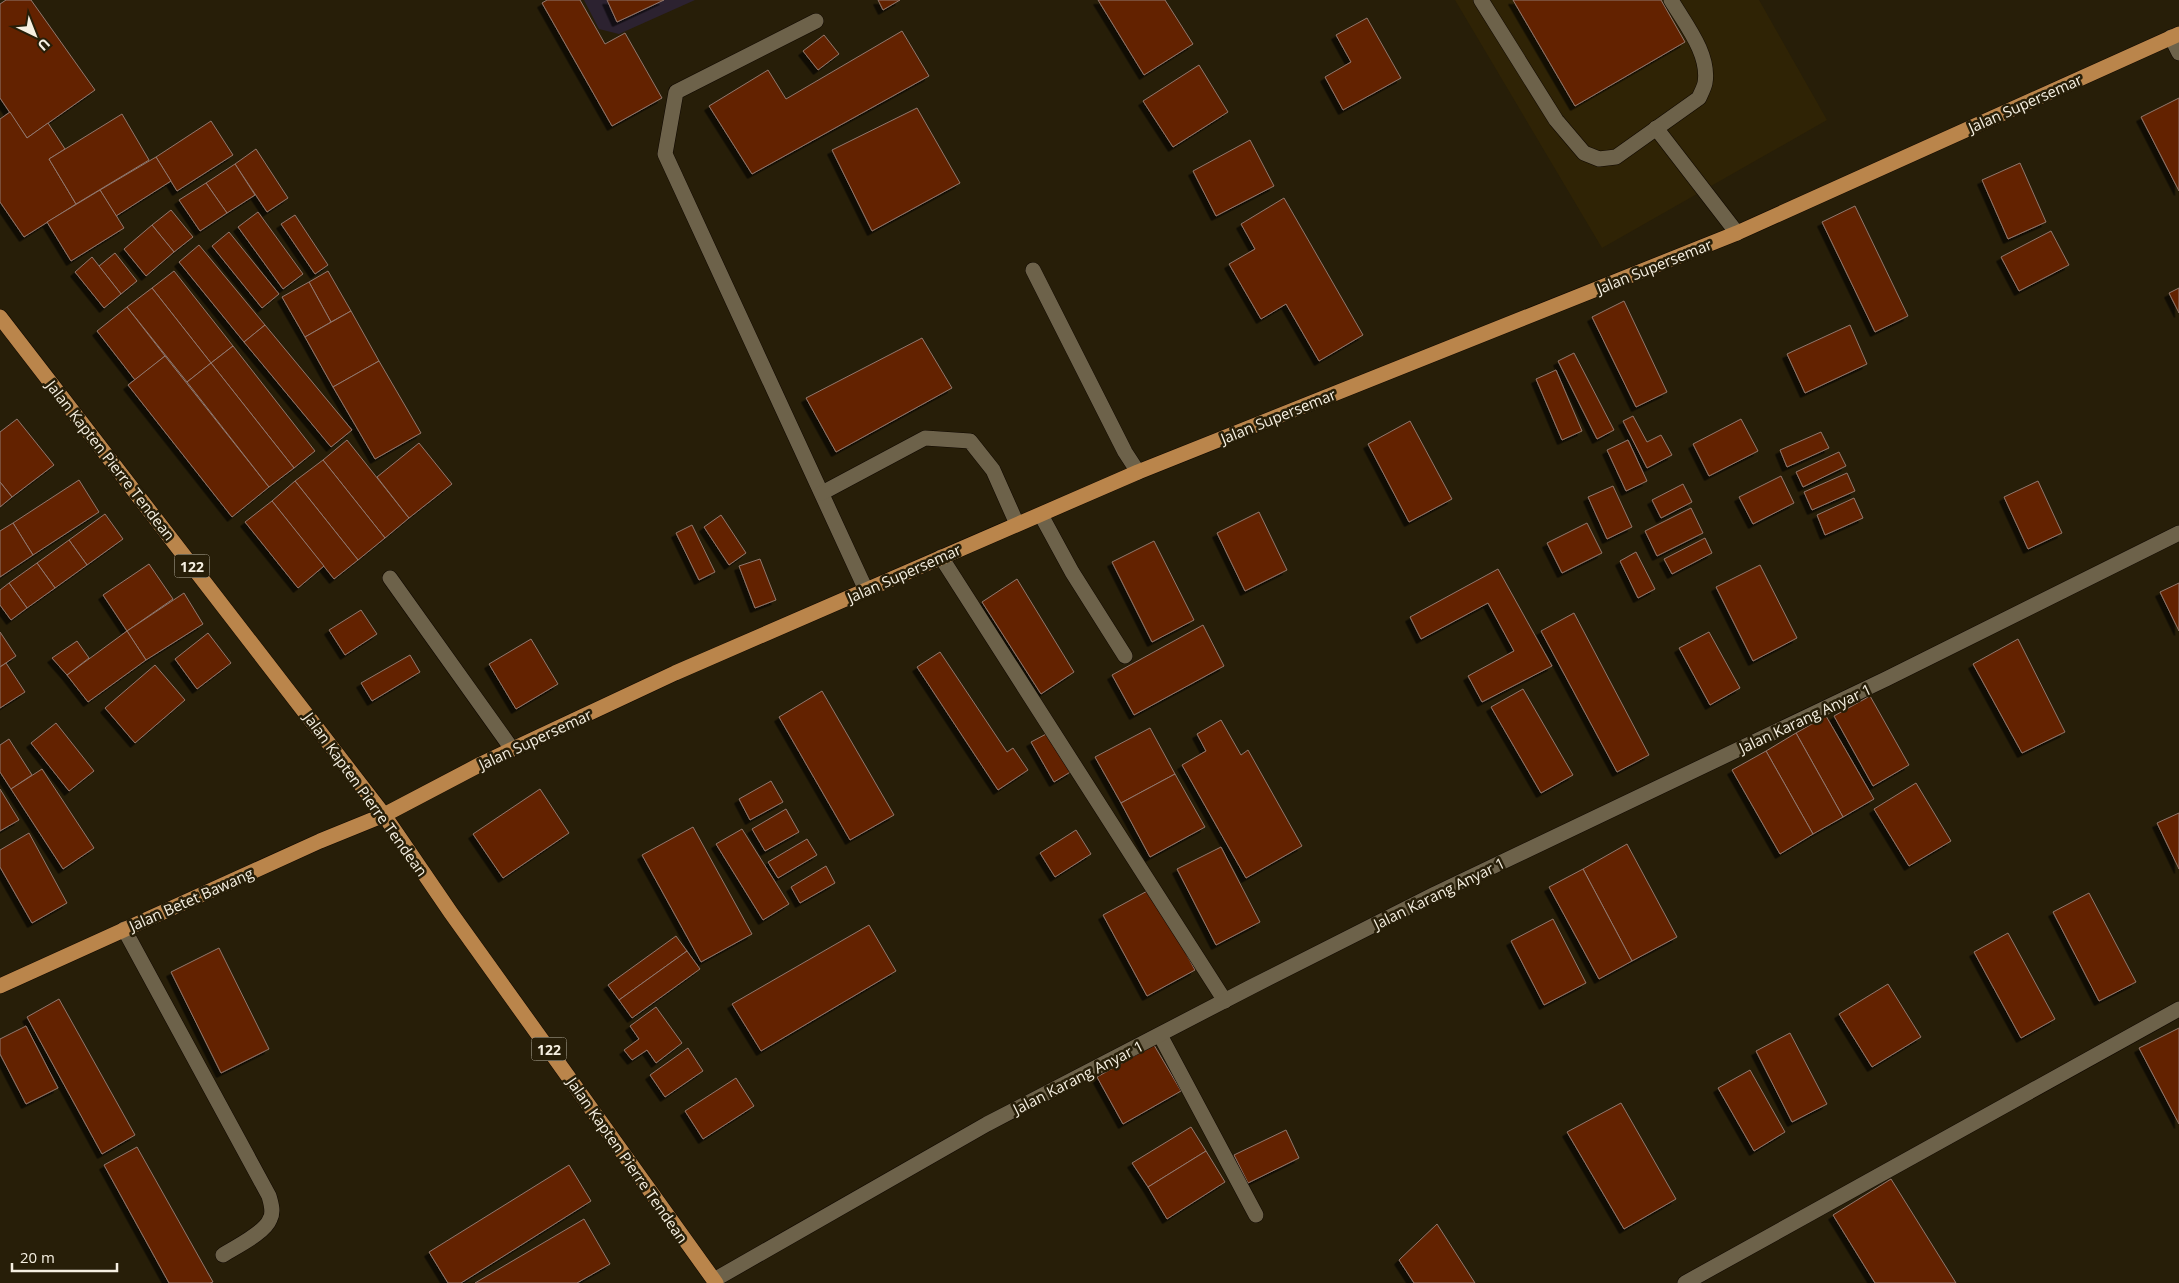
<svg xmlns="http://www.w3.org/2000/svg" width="2179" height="1283" viewBox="0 0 2179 1283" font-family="'Open Sans',sans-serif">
	<defs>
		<filter id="shadow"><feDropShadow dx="-4.5" dy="4.5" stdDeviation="0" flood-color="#0009"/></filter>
	</defs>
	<rect width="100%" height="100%" fill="#271e08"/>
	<!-- commercial -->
	<path fill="#2c2230" d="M584,0H695L619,34L599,29Z"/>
	<!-- built -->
	<path fill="#2f2305" d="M1455,0H1759L1827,120L1602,248Z"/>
	<!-- building -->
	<g fill="#632404" stroke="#92776c" filter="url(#shadow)">
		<path d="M6,0H31L95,90L27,138L0,98V4Z"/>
		<path d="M547,0H580L605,44L625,33L662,98L612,126L542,3Z"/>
		<path d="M607,0H664L617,22Z"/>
		<path d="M878,0H900L883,10Z"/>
		<path d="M1098,0H1165L1193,44L1144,75Z"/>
		<path d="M1513,0H1661L1685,42L1575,106Z"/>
		<path d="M1367,18L1401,78L1343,110L1325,77L1351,62L1336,35Z"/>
		<path d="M902,31L929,76L752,174L709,106L768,70L786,99Z"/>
		<path d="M824,35L839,54L818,70L803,51Z"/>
		<path d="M1199,65L1228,112L1173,147L1143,101Z"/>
		<path d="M2179,98V191L2141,117Z"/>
		<path d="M917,108L960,183L872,231L832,150Z"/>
		<path d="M10,112L27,138L48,123L65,149L49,159L76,204L24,237L0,202V119Z"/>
		<path d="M122,114L149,160L76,204L49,159Z"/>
		<path d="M211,121L233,155L177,191L156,157Z"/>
		<path d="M1250,140L1274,186L1216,216L1193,171Z"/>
		<path d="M256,149L288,198L267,212L235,164Z"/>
		<path d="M156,157L171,181L116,216L100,190Z"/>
		<path d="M2020,163L2046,222L2008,239L1982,180Z"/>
		<path d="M235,164L255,195L227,213L206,183Z"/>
		<path d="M206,183L227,213L200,231L179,200Z"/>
		<path d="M100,190L124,228L71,261L47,222Z"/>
		<path d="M1284,198L1363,335L1319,361L1286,304L1261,319L1229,264L1255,249L1241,224Z"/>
		<path d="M1855,206L1908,316L1875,332L1822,222Z"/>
		<path d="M171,210L193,237L174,252L152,225Z"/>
		<path d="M258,212L303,274L283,289L238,227Z"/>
		<path d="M295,215L328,265L315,274L281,224Z"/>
		<path d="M152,225L174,252L146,276L124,249Z"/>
		<path d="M2051,231L2069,265L2019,291L2001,257Z"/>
		<path d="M229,232L279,294L262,308L212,246Z"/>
		<path d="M199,245L265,325L244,342L179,262Z"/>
		<path d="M115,253L137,281L121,294L99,266Z"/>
		<path d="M92,257L121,294L104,308L75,272Z"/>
		<path d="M174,271L233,346L211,363L152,288Z"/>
		<path d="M328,271L351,311L331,322L309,282Z"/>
		<path d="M309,282L331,322L305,337L282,297Z"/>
		<path d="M152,288L211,363L187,382L127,307Z"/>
		<path d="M2179,288V313L2169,293Z"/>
		<path d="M1624,301L1667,392L1636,407L1592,317Z"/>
		<path d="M127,307L165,356L135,380L97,331Z"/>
		<path d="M351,311L379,361L333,387L305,337Z"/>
		<path d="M265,325L352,430L331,447L244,342Z"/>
		<path d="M1850,325L1867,364L1805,393L1787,354Z"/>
		<path d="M922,338L952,388L836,452L806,398Z"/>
		<path d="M233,346L315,451L294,468L211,363Z"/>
		<path d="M1574,353L1614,430L1597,439L1558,361Z"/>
		<path d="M165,356L269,487L232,517L128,385Z"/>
		<path d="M379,361L421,433L375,459L333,387Z"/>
		<path d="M211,363L294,468L269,487L187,382Z"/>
		<path d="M1556,370L1582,431L1562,440L1536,379Z"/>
		<path d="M1633,416L1647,442L1661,435L1672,455L1647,468L1623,421Z"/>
		<path d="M17,419L54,465L12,497L0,482V432Z"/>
		<path d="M1741,419L1758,451L1709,476L1693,444Z"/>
		<path d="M1410,421L1452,499L1409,522L1368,444Z"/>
		<path d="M1821,432L1829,448L1787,467L1780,450Z"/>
		<path d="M347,440L409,518L385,538L323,460Z"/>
		<path d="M1628,440L1647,481L1626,491L1607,450Z"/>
		<path d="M419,443L452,484L409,518L377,477Z"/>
		<path d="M1839,452L1846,466L1803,487L1796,472Z"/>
		<path d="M323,460L385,538L358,560L295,481Z"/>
		<path d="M1847,473L1855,491L1812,510L1804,492Z"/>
		<path d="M1781,476L1794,503L1753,524L1739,497Z"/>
		<path d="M79,480L99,512L33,555L13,523Z"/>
		<path d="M295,481L358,560L334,579L272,501Z"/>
		<path d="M2038,481L2062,533L2028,549L2004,497Z"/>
		<path d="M0,482L12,497L0,507Z"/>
		<path d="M1683,484L1692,502L1661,518L1652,500Z"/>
		<path d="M1613,486L1632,527L1607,539L1588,497Z"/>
		<path d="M1854,498L1863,518L1825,535L1817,515Z"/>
		<path d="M272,501L324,566L298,588L245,522Z"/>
		<path d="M1691,508L1703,533L1657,556L1645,531Z"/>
		<path d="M1259,512L1287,570L1245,591L1217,533Z"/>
		<path d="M105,514L123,539L87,565L69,540Z"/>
		<path d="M721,515L746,553L729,565L704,527Z"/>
		<path d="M13,523L33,555L0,577V531Z"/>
		<path d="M1587,523L1602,553L1562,573L1547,543Z"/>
		<path d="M692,525L715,572L699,580L676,533Z"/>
		<path d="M1705,538L1712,553L1672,574L1664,559Z"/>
		<path d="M69,540L87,565L55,588L37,563Z"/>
		<path d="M1154,541L1194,620L1152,642L1112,562Z"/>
		<path d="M1636,552L1655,589L1638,598L1620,561Z"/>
		<path d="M760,559L776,600L755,608L739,566Z"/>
		<path d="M37,563L55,588L27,608L9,583Z"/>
		<path d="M149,564L173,599L127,631L103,595Z"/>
		<path d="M1760,565L1797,638L1753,661L1716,587Z"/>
		<path d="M1498,569L1552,666L1482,702L1468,676L1514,651L1488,603L1421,639L1410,617Z"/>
		<path d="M1017,579L1074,672L1041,694L982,602Z"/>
		<path d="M9,583L27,608L11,620L0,605V590Z"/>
		<path d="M2179,583V631L2160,592Z"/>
		<path d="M184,593L203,624L146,660L127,631Z"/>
		<path d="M361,610L377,634L345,655L329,630Z"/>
		<path d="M1574,613L1649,755L1617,772L1541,631Z"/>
		<path d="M1203,625L1224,666L1134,715L1112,675Z"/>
		<path d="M127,631L146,660L88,702L67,675Z"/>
		<path d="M0,632L16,656L0,667Z"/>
		<path d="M1709,632L1740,688L1710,705L1679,648Z"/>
		<path d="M208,633L231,663L197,689L175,659Z"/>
		<path d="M531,639L558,684L516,709L489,664Z"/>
		<path d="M2018,639L2065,732L2022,753L1973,664Z"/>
		<path d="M77,641L89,658L67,675L52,658Z"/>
		<path d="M940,652L1007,752L1013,748L1028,770L998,790L917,667Z"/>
		<path d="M410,655L420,672L372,701L361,683Z"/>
		<path d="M6,663L25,692L0,708V667Z"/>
		<path d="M155,665L185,700L135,743L105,708Z"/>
		<path d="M1523,689L1573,775L1541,793L1491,707Z"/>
		<path d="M822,691L894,815L850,840L779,717Z"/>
		<path d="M1870,696L1909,765L1873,786L1834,716Z"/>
		<path d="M1826,716L1874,799L1843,817L1796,733Z"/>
		<path d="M1221,720L1241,755L1248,750L1302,846L1246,878L1182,765L1206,751L1197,734Z"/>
		<path d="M56,723L94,771L69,791L31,743Z"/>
		<path d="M1150,728L1175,774L1121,803L1095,757Z"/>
		<path d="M1050,732L1072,771L1054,782L1031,742Z"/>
		<path d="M1796,733L1843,817L1813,834L1766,751Z"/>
		<path d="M9,739L32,775L11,789L0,772V745Z"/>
		<path d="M1766,751L1813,834L1780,854L1732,770Z"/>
		<path d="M42,769L94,848L63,869L11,789Z"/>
		<path d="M1175,774L1205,827L1150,857L1121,803Z"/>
		<path d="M771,781L783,802L750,820L739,799Z"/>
		<path d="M1916,783L1951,841L1909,866L1874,809Z"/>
		<path d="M0,789L19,820L0,831Z"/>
		<path d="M540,789L569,833L503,878L473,834Z"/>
		<path d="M786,809L799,832L765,851L752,829Z"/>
		<path d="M2179,813V869L2157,823Z"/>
		<path d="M693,827L752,934L701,962L642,855Z"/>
		<path d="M742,829L789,904L763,920L716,844Z"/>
		<path d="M1076,830L1091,854L1055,877L1040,853Z"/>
		<path d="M29,833L67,903L32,923L0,867V850Z"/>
		<path d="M807,839L817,855L778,878L768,862Z"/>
		<path d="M1627,844L1677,937L1632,961L1583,869Z"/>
		<path d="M1221,847L1260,922L1216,945L1177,869Z"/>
		<path d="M826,866L835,883L800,903L791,887Z"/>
		<path d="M1583,869L1632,961L1599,979L1549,887Z"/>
		<path d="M1151,889L1195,970L1147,996L1103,915Z"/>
		<path d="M2089,893L2136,982L2099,1001L2053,912Z"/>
		<path d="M1553,919L1586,983L1544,1005L1511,941Z"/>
		<path d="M869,925L896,971L761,1051L732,1004Z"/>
		<path d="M2008,933L2055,1019L2021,1038L1974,952Z"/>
		<path d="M676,936L687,951L619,1000L608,985Z"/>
		<path d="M219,948L269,1049L221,1073L171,972Z"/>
		<path d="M687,951L700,969L632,1018L619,1000Z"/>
		<path d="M1888,984L1921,1037L1872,1067L1839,1014Z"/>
		<path d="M59,999L135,1135L102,1154L27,1017Z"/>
		<path d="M656,1007L682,1043L656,1063L647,1050L632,1060L624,1050L639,1039L630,1026Z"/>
		<path d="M26,1026L58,1088L26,1104L0,1054V1039Z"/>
		<path d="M2179,1028V1124L2139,1048Z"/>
		<path d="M1790,1033L1827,1104L1792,1122L1756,1051Z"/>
		<path d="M1154,1045L1181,1091L1123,1124L1097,1077Z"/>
		<path d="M688,1048L703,1071L665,1097L650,1075Z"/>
		<path d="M1750,1070L1785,1132L1754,1151L1718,1088Z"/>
		<path d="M736,1078L754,1106L703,1139L685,1111Z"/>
		<path d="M1621,1103L1676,1199L1624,1229L1567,1132Z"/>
		<path d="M1191,1127L1206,1151L1148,1187L1132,1163Z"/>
		<path d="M1286,1130L1299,1158L1248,1183L1234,1155Z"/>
		<path d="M137,1147L213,1282L210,1283H169L104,1165Z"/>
		<path d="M1206,1151L1225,1182L1167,1219L1148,1187Z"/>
		<path d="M569,1165L591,1201L461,1283H448L429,1252Z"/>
		<path d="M1891,1179L1956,1283H1875L1833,1215Z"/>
		<path d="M584,1219L610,1264L577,1283H475Z"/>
		<path d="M1437,1224L1475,1283H1414L1399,1260Z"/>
	</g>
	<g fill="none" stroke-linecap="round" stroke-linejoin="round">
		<!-- minor casing -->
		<g stroke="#100800" stroke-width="16">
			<g id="minor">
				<path d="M1481,0L1556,120L1584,153L1599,159L1616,157L1699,98C1701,93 1704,88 1705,83C1710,54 1685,24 1671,0"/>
				<path d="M816,21L676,92L665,154L866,590"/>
				<path d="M2171,37L2179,53"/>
				<path d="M1656,128L1737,233"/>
				<path d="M1033,270L1125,452L1138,472"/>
				<path d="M822,493L925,438L970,441L993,470L1017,524"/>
				<path d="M1041,515L1072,572L1125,656"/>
				<path d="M941,557L1225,1001"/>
				<path d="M390,578L512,749"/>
				<path d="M124,929L269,1196C271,1203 274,1212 270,1219C265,1233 235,1247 223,1255"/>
				<path d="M1160,1035L1256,1215"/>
				<path d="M714,1280L987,1124L1251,987L1435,894L1886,679L2179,533"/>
				<path d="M1685,1283L2179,1009"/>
			</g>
		</g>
		<!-- major casing -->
		<g stroke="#100800" stroke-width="16">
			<g id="major">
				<path d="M0,317L384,815L451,913L716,1283"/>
				<path d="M0,986L320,841L384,815L481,764L675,673L1138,472L1737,233L2179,34"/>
			</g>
		</g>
		<!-- minor -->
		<use href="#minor" stroke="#6d624a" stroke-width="15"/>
		<!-- major -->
		<use href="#major" stroke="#ba854b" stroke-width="15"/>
	</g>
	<g text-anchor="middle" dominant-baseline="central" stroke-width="5" stroke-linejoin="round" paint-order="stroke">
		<!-- shield labels -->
		<g fill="#271e08" stroke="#b7b0a0" stroke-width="1">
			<rect x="174.5" y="554.5" width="35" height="23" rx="4"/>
			<rect x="531.5" y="1037.5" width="35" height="23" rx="4"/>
		</g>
		<g font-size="14" font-weight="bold" fill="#f5efe1">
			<text x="192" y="566">122</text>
			<text x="549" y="1049">122</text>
		</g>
		<!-- street labels -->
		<g font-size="15" fill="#f5efe1" stroke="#271e08">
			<text transform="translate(2025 103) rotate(-24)">Jalan Supersemar</text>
			<text transform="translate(1654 266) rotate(-22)">Jalan Supersemar</text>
			<text transform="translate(1278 416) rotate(-22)">Jalan Supersemar</text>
			<text transform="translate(111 460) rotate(52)">Jalan Kapten Pierre Tendean</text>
			<text transform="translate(904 573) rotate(-24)">Jalan Supersemar</text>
			<text transform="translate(1805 718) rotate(-25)">Jalan Karang Anyar 1</text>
			<text transform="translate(535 739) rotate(-25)">Jalan Supersemar</text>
			<text transform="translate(366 794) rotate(54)">Jalan Kapten Pierre Tendean</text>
			<text transform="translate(1439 893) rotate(-26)">Jalan Karang Anyar 1</text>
			<text transform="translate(191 899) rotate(-24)">Jalan Betet Bawang</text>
			<text transform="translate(1078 1077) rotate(-27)">Jalan Karang Anyar 1</text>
			<text transform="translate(628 1160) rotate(55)">Jalan Kapten Pierre Tendean</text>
		</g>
	</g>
	<!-- north arrow -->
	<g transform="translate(35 35) rotate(137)" stroke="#271e08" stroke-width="4" paint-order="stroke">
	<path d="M0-4L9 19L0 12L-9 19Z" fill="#f5efe1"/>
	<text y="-8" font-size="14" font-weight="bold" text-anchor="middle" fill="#f5efe1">U</text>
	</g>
	<!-- scale -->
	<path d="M12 1263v8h105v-8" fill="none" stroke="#f5efe1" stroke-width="2.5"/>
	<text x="20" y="1263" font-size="15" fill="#f5efe1" stroke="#271e08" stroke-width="4" paint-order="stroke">20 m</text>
</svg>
